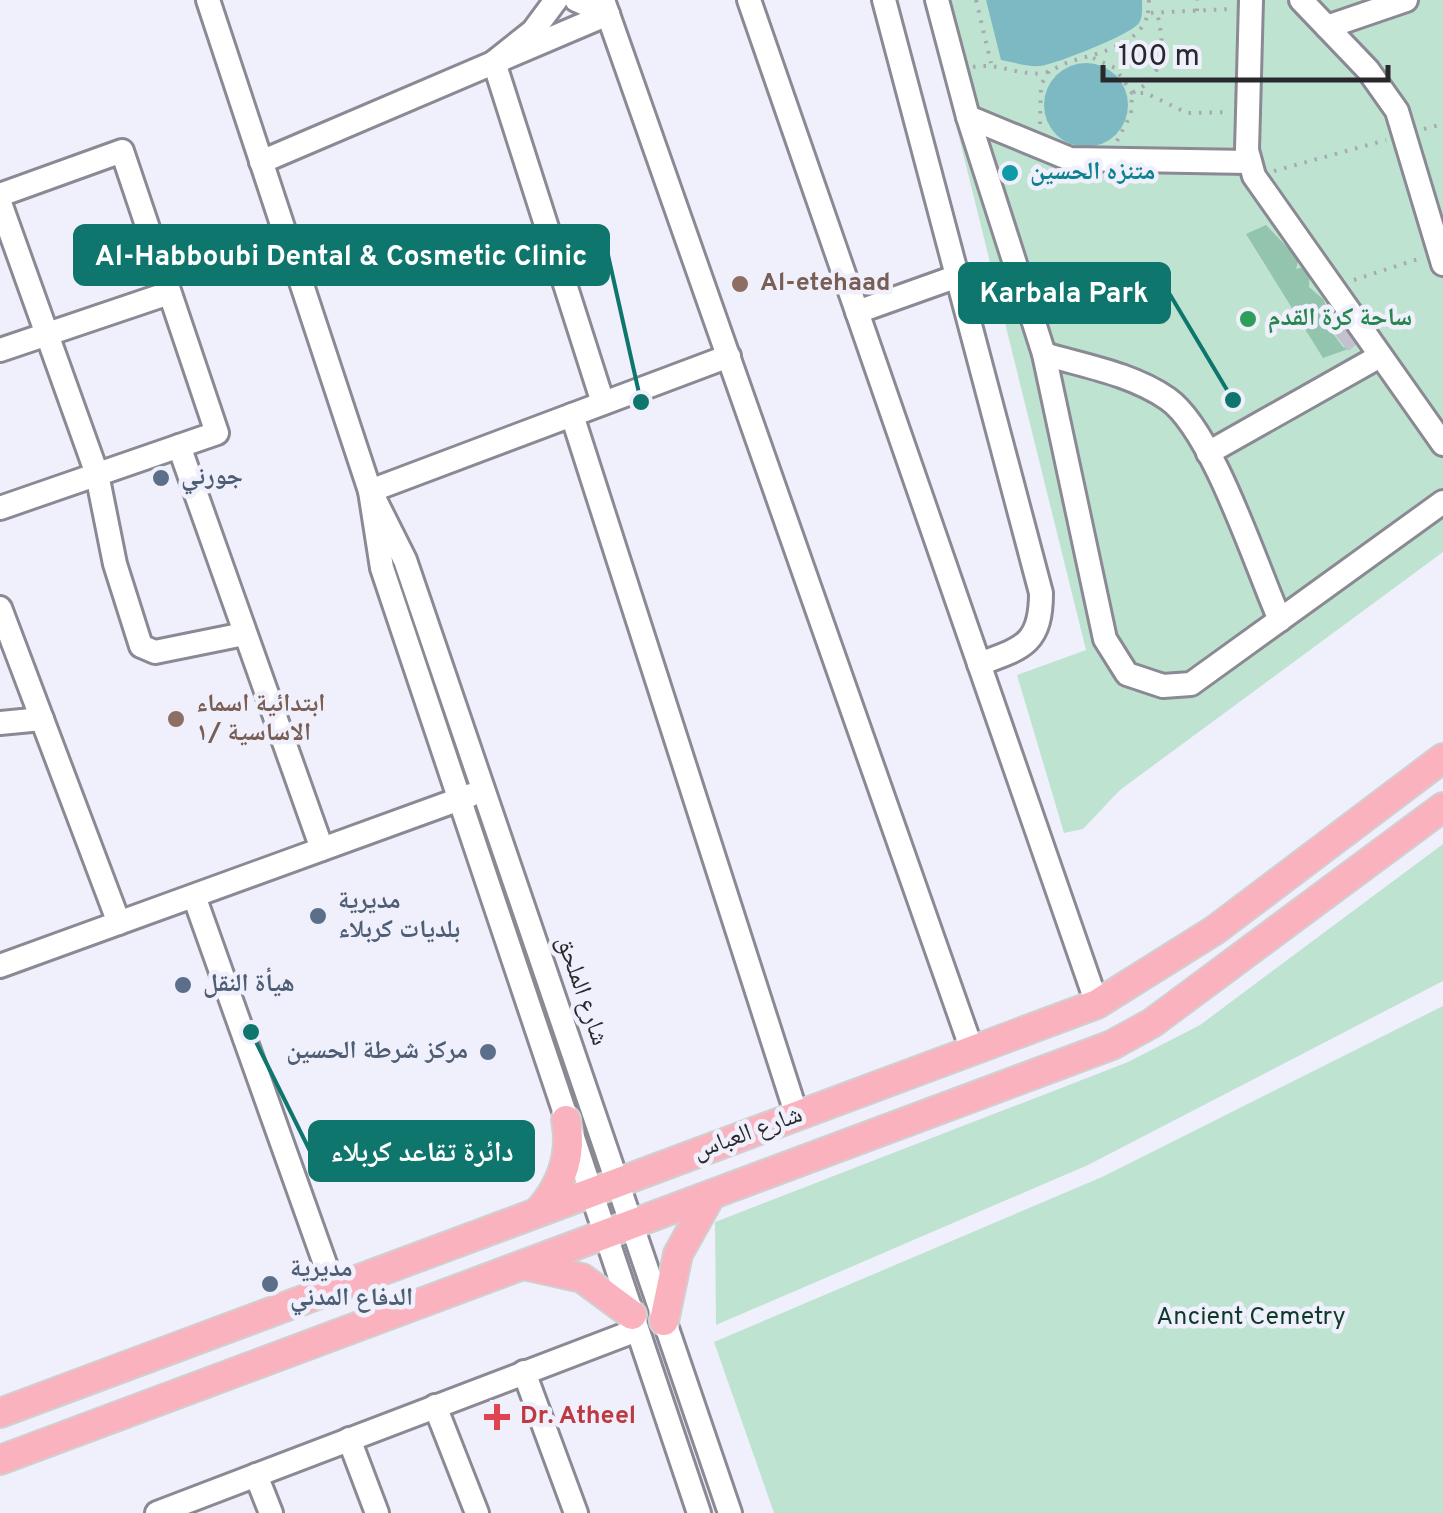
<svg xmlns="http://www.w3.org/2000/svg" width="1443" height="1513" viewBox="0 0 1443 1513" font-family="Overpass,'Noto Naskh Arabic',sans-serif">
	<rect width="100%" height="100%" fill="#f0f0fc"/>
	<!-- green -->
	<g fill="#bfe3d1">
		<path d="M925,0H1443V552L1120,790L1083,829L1064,833L1017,675L1086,650Z"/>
		<path d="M1443,844V981L1088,1165L716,1325L715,1222L1128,1062L1200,1025Z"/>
		<path d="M1443,1006V1513H774L714,1342L1102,1177Z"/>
	</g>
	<!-- forest -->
	<path fill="#93c5ae" d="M1266,225L1288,248L1295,246L1300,255L1296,269L1310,265L1309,287L1323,299L1334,323L1331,331L1343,347L1351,348L1323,358L1246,234Z"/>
	<!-- water -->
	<g fill="#7db9c3">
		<path d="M986,0H1142C1142,7 1143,17 1139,23C1132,34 1054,65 1040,66C1027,67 1014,62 1001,60Z"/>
		<circle cx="1086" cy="105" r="42"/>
	</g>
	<!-- building -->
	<path fill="#c3c1cd" d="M1342,319L1360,342L1348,351L1330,328Z"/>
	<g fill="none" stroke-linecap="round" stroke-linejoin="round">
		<!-- minor casing -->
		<g stroke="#8a8994" stroke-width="28">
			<g id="minor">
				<path d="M208,0L370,491L382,568L699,1513"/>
				<path d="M556,0L533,31L494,62L603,403"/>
				<path d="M576,0L608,14"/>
				<path d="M603,0L972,1050"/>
				<path d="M749,0L1097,1004"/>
				<path d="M884,0L1041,593C1041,644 1023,648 979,664"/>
				<path d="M937,0L968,117L1044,354L1105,639L1127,674L1163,686L1191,684L1443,502"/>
				<path d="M1251,0L1247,150L1254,176L1443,444"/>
				<path d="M1301,0L1368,70L1397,111L1443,264"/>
				<path d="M1327,27L1406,0"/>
				<path d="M968,117L1070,159L1249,162"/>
				<path d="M261,162L608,14"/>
				<path d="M0,195L122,151L217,433L0,508"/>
				<path d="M0,203L97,474L115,564L141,646L155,652L244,634"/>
				<path d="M857,312L958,276"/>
				<path d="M0,350L169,293"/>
				<path d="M1044,354C1085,366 1132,374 1168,399C1213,431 1256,566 1280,620"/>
				<path d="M572,415L797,1116"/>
				<path d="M179,446L322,849"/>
				<path d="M1208,453L1380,356"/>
				<path d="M370,491L729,356"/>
				<path d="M374,498L405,560L730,1513"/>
				<path d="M0,608L119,923"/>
				<path d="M0,723L42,719"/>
				<path d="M194,896L334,1289"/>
				<path d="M0,966L471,795"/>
				<path d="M524,1372L576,1513"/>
				<path d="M435,1406L477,1513"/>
				<path d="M349,1439L377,1513"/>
				<path d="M256,1475L271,1513"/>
				<path d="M157,1513L637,1330"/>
			</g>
		</g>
		<!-- major casing -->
		<g stroke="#d0d0d1" stroke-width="32">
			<g id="major">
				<path d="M538,1212C561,1186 573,1155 566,1120"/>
				<path d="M528,1266L582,1278L632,1315"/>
				<path d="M664,1321L678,1254L711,1195"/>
				<path d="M0,1413L1097,1004L1215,930L1443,758"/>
				<path d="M0,1460L1112,1045L1152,1023L1443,807"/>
			</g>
		</g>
		<!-- path -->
		<g stroke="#a8a8b1" stroke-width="4" stroke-dasharray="2.5 8" stroke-linecap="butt">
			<path d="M976,0L991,63"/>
			<path d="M1197,11V0"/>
			<path d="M1148,13L1149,0"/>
			<path d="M1093,58L1115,68L1132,93H1146L1187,113L1228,112"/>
			<path d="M973,67C998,62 1018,76 1043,73C1053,71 1061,64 1072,61C1098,53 1141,45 1148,13L1231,9"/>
			<path d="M1040,124L1041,85L1049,71"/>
			<path d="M1424,129L1443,124"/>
			<path d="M1117,141L1131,114L1132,93C1166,77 1165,45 1157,13"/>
			<path d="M1274,171L1386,140"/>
			<path d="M1354,280L1421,258"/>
		</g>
		<!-- minor -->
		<use href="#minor" stroke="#fff" stroke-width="22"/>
		<!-- major -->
		<use href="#major" stroke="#fbb2bf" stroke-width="28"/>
	</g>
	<!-- markers -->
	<circle fill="#0f9aa8" stroke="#f0f0fc" stroke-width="4" cx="1010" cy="173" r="10"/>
	<g fill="#8d6e63" stroke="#f0f0fc" stroke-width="4">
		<circle cx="740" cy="284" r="10"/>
		<circle cx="176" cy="719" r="10"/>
	</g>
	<circle fill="#2e9e5b" stroke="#f0f0fc" stroke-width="4" cx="1248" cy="319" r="10"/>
	<g fill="#5c6f8a" stroke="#f0f0fc" stroke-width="4">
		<circle cx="161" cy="478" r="10"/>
		<circle cx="318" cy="916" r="10"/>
		<circle cx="183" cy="985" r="10"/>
		<circle cx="488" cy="1052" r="10"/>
		<circle cx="270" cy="1284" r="10"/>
	</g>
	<path fill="#e0444e" stroke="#f0f0fc" stroke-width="4" d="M492 1402h10v10h10v10h-10v10h-10v-10h-10v-10h10z"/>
	<g text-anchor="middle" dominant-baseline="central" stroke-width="9" stroke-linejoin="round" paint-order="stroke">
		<!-- culture labels -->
		<g font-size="25" font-weight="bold" fill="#0d838f" stroke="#f0f0fc" text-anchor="start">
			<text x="1030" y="173">متنزه الحسين</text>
		</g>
		<!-- education labels -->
		<g font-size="25" font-weight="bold" fill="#785e54" stroke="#f0f0fc" text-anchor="start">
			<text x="760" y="284">Al-etehaad</text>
			<text x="196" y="705">ابتدائية اسماء<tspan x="196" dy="29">الاساسية /١</tspan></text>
		</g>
		<!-- leisure labels -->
		<g font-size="25" font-weight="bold" fill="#27864d" stroke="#f0f0fc" text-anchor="start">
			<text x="1268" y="319">ساحة كرة القدم</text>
		</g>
		<!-- service labels -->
		<g font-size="25" font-weight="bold" fill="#4e5e75" stroke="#f0f0fc" text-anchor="start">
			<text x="181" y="478">جورني</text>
			<text x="338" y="902">مديرية<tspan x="338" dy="29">بلديات كربلاء</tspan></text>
			<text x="203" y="985">هيأة النقل</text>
			<text x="468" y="1052" text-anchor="end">مركز شرطة الحسين</text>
			<text x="290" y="1270">مديرية<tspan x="290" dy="29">الدفاع المدني</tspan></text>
		</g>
		<!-- street labels -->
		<g font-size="25" fill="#29292d" stroke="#f0f0fc">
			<text transform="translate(581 991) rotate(71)">شارع الملحق</text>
			<text transform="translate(748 1134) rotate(-20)">شارع العباس</text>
		</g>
		<!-- park labels -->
		<g font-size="25" fill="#0f3a29" stroke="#f0f0fc">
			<text x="1251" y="1318">Ancient Cemetry</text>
		</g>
		<!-- health labels -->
		<g font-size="25" font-weight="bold" fill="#be3a42" stroke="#f0f0fc" text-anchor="start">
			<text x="520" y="1417">Dr. Atheel</text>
		</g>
	</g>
	<!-- callouts -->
	<path fill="none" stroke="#0f766e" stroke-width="4" d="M641 402L608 255M1233 400L1169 293M251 1032L310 1151"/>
	<g fill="#0f766e" stroke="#f0f0fc" stroke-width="4">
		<circle cx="641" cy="402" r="10"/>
		<circle cx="1233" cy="400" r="10"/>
		<circle cx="251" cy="1032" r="10"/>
	</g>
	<g fill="#0f766e" stroke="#0f766e" stroke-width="4">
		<rect x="75" y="226" width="533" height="58" rx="10"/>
		<rect x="960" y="264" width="209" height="58" rx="10"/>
		<rect x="310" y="1122" width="223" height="58" rx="10"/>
	</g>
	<g font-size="28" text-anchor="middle" font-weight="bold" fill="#fff">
		<text x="341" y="265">Al-Habboubi Dental &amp; Cosmetic Clinic</text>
		<text x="1064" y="302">Karbala Park</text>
		<text x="422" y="1161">دائرة تقاعد كربلاء</text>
	</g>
	<!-- scale -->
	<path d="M1103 65v15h285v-15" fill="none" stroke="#29292d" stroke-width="5"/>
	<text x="1118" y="65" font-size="30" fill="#29292d" stroke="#f0f0fc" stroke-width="8" paint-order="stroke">100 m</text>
</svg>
